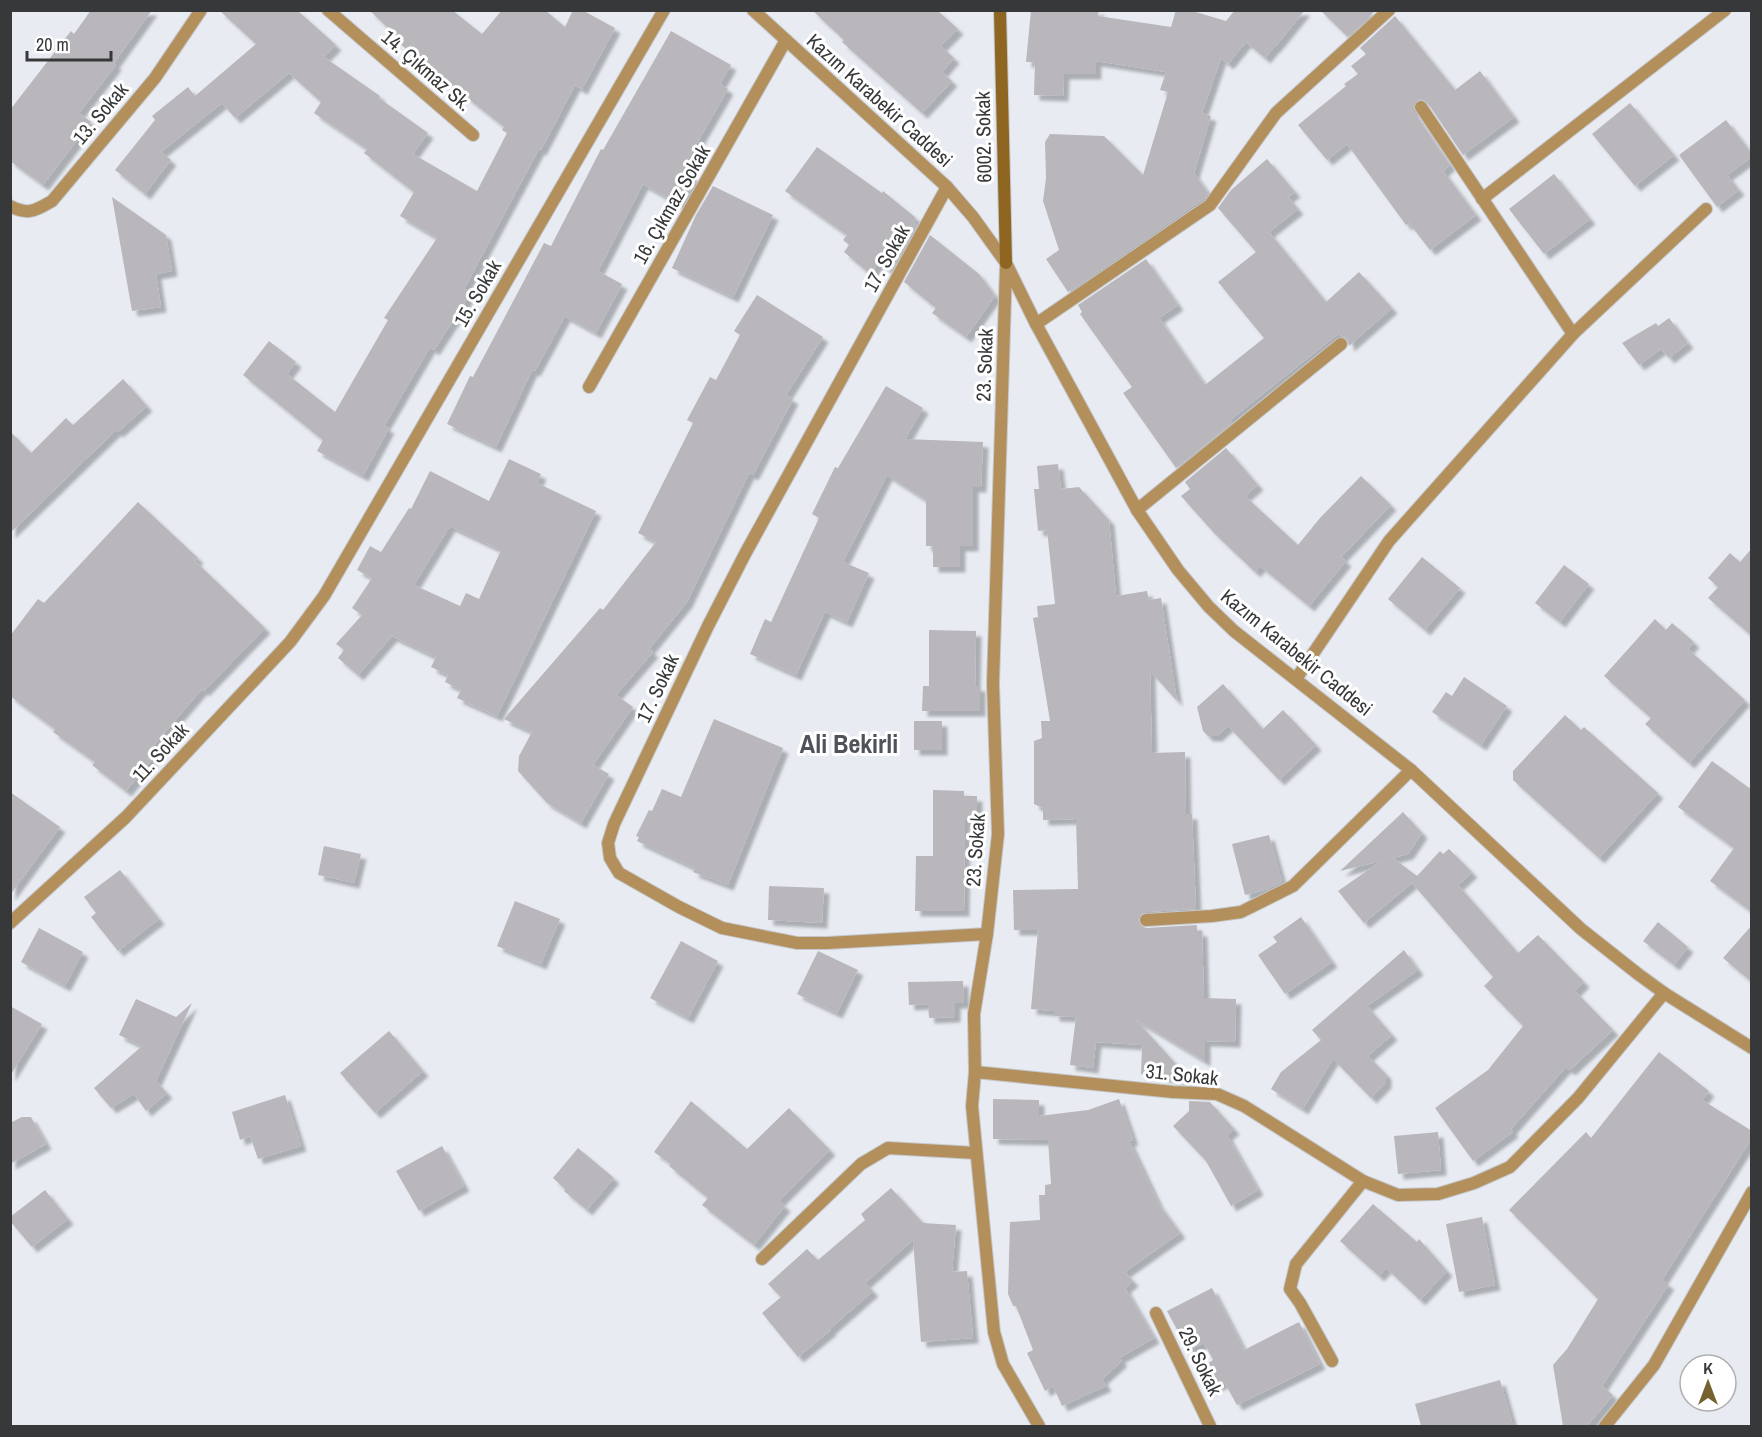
<svg xmlns="http://www.w3.org/2000/svg" width="1762" height="1437" viewBox="0 0 1762 1437" font-family="'Archivo Narrow',sans-serif">
	<defs>
		<filter id="shadow"><feDropShadow dx="5.5" dy="5.5" stdDeviation="1.5" flood-color="#0004"/></filter>
	</defs>
	<rect width="100%" height="100%" fill="#e8ecf2"/>
	<!-- building -->
	<g fill="#b9b6bc" fill-rule="evenodd" filter="url(#shadow)">
		<path d="M91,10H152L114,63L116,65L79,113L91,122L43,185L10,161V110L71,31L74,34Z"/>
		<path d="M219,10H297L336,45L324,57L380,96L379,98L428,133L413,154L477,191L507,133L502,130L504,127L400,44L402,41L369,10H452L482,34L502,10H545L565,27L573,10H582L615,28L582,89L575,85L541,150L539,149L464,289L467,290V299L434,350L430,347L384,426L389,428L363,476L317,451L323,440L243,375L269,341L296,362L287,374L335,412L388,320L384,318L437,238L400,216L414,192L364,153L367,149L314,113L321,102L289,73L235,118L222,103L161,152L171,160L145,194L115,170L155,120L152,116L188,87L195,96L256,44Z"/>
		<path d="M812,10H937L958,29L941,46L954,58L942,72L952,81L922,113L842,42L844,40Z"/>
		<path d="M1031,10H1099L1098,16L1171,27L1176,10H1189L1226,21L1235,10H1305L1275,47H1274L1265,58L1246,42L1228,64L1221,58L1202,113L1211,116L1194,173L1208,193L1206,197L1068,292L1046,259L1059,250L1043,201L1046,178L1045,142L1050,134L1104,136L1143,175L1168,92L1160,90L1166,72L1096,61V74H1064L1063,96L1034,95L1035,62H1026Z"/>
		<path d="M1320,10H1376L1348,37Z"/>
		<path d="M1395,16L1455,90L1480,71L1514,117L1463,155L1427,102L1420,99L1414,103V112L1450,165L1443,171L1476,215L1430,250L1409,223L1406,225L1347,144L1327,160L1298,125L1346,86L1344,84L1358,74L1351,66L1366,54L1360,48Z"/>
		<path d="M671,31L731,65L720,84L728,89L681,171L698,179L682,206L643,184L598,271L622,284L596,333L565,316L535,371L532,370L496,447L447,424L470,376L473,377L544,243L551,246L601,149L603,150Z"/>
		<path d="M1630,103L1674,155L1635,186L1592,134Z"/>
		<path d="M1726,120L1752,154V157L1727,175L1739,190L1717,207L1679,155Z"/>
		<path d="M817,147L882,193L883,191L916,218L913,221L917,225L891,272L879,262L870,274L844,252L849,245L843,240L847,235L785,191Z"/>
		<path d="M1267,159L1295,192L1288,197L1298,209L1269,232L1326,302L1359,272L1392,308L1349,346L1347,338L1338,334L1230,420L1232,422L1176,468L1123,393L1132,387L1080,314L1082,312L1078,305L1146,259L1178,305L1159,318L1205,385L1264,338L1218,282L1256,252L1218,208L1231,190Z"/>
		<path d="M1554,174L1590,219L1544,254L1509,209Z"/>
		<path d="M713,186L773,215L733,297L672,268L696,215Z"/>
		<path d="M112,197L166,235L172,271L156,274L161,307L132,311Z"/>
		<path d="M930,235L979,274L995,296L966,337L932,313L936,308L904,282Z"/>
		<path d="M757,295L823,337L786,395L793,399L753,475L749,473L687,602L649,649L653,652L616,695L633,707L593,765L609,774L581,823L547,803L518,771L519,756L532,732L504,719L600,608L603,610L656,542L638,533L693,423L687,420L710,377L716,380L740,335L734,331Z"/>
		<path d="M1669,318L1688,343L1669,358L1661,349L1639,365L1622,343L1656,323L1658,326Z"/>
		<path d="M123,379L147,406L118,432L116,430L10,533V431L31,453L66,418L73,425Z"/>
		<path d="M886,386L923,408L905,439L983,442L981,487H973V546H960V567H933V546H926V500L887,475L843,562L869,573L847,622L825,612L796,675L750,654L765,619L771,622L819,518L812,514L835,467L838,468Z"/>
		<path d="M1226,448L1258,485L1245,496L1298,545L1320,518L1361,476L1391,505L1341,557L1346,561L1309,606L1260,566L1255,572L1215,534L1181,496L1190,489L1185,482Z"/>
		<path d="M509,459L541,474L537,483L596,511L497,716L457,698L461,690L445,682L448,675L431,667L436,657L392,636L358,675L338,658L344,650L336,644L362,615L352,608L372,578L357,570L370,546L381,552L409,508L411,509L430,471L489,501ZM450,526L501,550L479,599L466,593L460,606L414,585Z"/>
		<path d="M1058,464L1061,489L1079,487L1109,520L1116,596L1147,591L1149,600L1161,598L1177,701L1150,671L1152,753L1185,752L1186,814H1192L1196,909L1145,912L1139,916L1138,921L1140,925L1146,928L1197,925V931H1202L1204,998L1236,999L1235,1042L1205,1041V1061L1135,1019L1195,1085L1189,1084V1080L1141,1074L1142,1045L1096,1042L1093,1068L1070,1065L1076,1017L1054,1016V1011L1031,1009L1038,930H1014L1013,890L1078,889L1076,819L1043,820V808L1034,804V741L1042,738L1041,721H1050L1033,618L1038,617L1037,606L1055,604L1047,530L1038,531L1034,489H1039L1037,466Z"/>
		<path d="M138,502L198,558L195,561L265,628L204,691L202,689L147,753L153,758L126,791L92,765L95,762L53,732L55,729L10,696V636L38,599L44,603Z"/>
		<path d="M1752,548V636L1708,598L1718,587L1708,578L1730,553L1740,562Z"/>
		<path d="M1422,557L1460,588L1425,630L1388,599Z"/>
		<path d="M1564,565L1589,584L1560,622L1535,603Z"/>
		<path d="M1655,619L1666,630L1672,623L1694,642L1688,649L1745,700L1689,763L1645,724L1651,718L1604,676Z"/>
		<path d="M929,630L976,631L975,686H980V711H922L923,686H929Z"/>
		<path d="M1464,677L1507,706L1481,745L1432,712L1446,692L1452,696Z"/>
		<path d="M1223,684L1263,729L1283,710L1316,745L1279,780L1228,726L1217,736H1208L1203,731L1197,707Z"/>
		<path d="M1565,715L1581,730L1584,727L1658,793L1599,858L1513,780V771Z"/>
		<path d="M714,719L783,748L728,885L693,872L695,868L637,841L639,837L636,836L649,810L652,811L662,789L681,797Z"/>
		<rect x="914" y="721" width="28" height="29"/>
		<path d="M1712,761L1752,790V912L1710,881L1734,848L1678,807Z"/>
		<path d="M933,790L964,791V796H977V820H965L964,911H915L916,856H933Z"/>
		<path d="M10,792L60,827L10,895Z"/>
		<path d="M1403,812L1422,833L1408,854L1393,858L1417,876L1440,851L1443,854L1449,849L1472,872L1458,885L1518,953L1538,935L1584,982L1575,991L1613,1030L1570,1070L1566,1067L1511,1129L1513,1132L1473,1161L1435,1108L1488,1070L1523,1026L1484,986L1493,977L1412,883L1364,923L1338,891L1381,861L1340,871Z"/>
		<path d="M1269,835L1282,882L1268,889L1245,895L1232,844Z"/>
		<path d="M324,846L361,854L354,883L318,875Z"/>
		<path d="M120,870L159,919L118,951L91,917L96,913L84,897Z"/>
		<path d="M769,886L824,888L822,923L768,920Z"/>
		<path d="M515,901L560,919L541,964L497,946Z"/>
		<path d="M1301,917L1332,962L1285,994L1258,955L1277,942L1273,937Z"/>
		<path d="M1658,922L1688,947L1674,965L1643,941Z"/>
		<path d="M1752,925V982L1723,958Z"/>
		<path d="M39,928L83,952L65,986L21,962Z"/>
		<path d="M681,941L718,961L688,1018L650,998Z"/>
		<path d="M1404,950L1418,970L1367,1006L1392,1035L1368,1056L1386,1074V1083L1371,1098L1333,1059L1303,1109L1271,1089L1281,1072L1321,1040L1312,1030Z"/>
		<path d="M818,951L858,970L837,1013L797,994Z"/>
		<path d="M963,981L964,1003H955V1017L929,1018L928,1004L909,1005L908,982Z"/>
		<path d="M136,999L176,1017L192,1003L156,1081L167,1093L146,1111L134,1094L111,1108L94,1088L142,1046L119,1035Z"/>
		<path d="M10,1006L42,1024L10,1076Z"/>
		<path d="M389,1031L423,1071L375,1113L340,1073Z"/>
		<path d="M1659,1052L1709,1091L1702,1100L1752,1131V1138L1662,1280L1669,1284L1602,1386L1613,1395L1587,1426H1563L1553,1365L1567,1349L1598,1299L1509,1210L1586,1132L1591,1138Z"/>
		<path d="M285,1095L301,1146L258,1159L250,1136L240,1140L232,1112Z"/>
		<path d="M993,1099L1039,1100V1116L1088,1110L1119,1099L1133,1140L1129,1141L1158,1203L1180,1233L1125,1272L1133,1281L1125,1288L1154,1338L1119,1358L1122,1361L1102,1379L1106,1386L1062,1406L1053,1386L1045,1391L1027,1353L1033,1350L1016,1306H1013L1008,1294L1010,1222L1040,1220L1039,1195H1045V1185L1051,1184L1048,1140L993,1139Z"/>
		<path d="M691,1101L747,1149L789,1108L830,1150L779,1201L785,1206L754,1245L702,1205L708,1198L669,1166L671,1164L654,1152Z"/>
		<path d="M1189,1101L1210,1102L1234,1129L1227,1135L1258,1190L1231,1206L1206,1161L1173,1126L1189,1111Z"/>
		<path d="M22,1117H31L46,1144L10,1164V1123Z"/>
		<path d="M1438,1132L1441,1170L1398,1174L1394,1136Z"/>
		<path d="M442,1146L464,1186L419,1211L396,1171Z"/>
		<path d="M578,1148L614,1178L587,1210L564,1191L565,1189L553,1178Z"/>
		<path d="M891,1188L923,1223L956,1225L952,1272L967,1271L973,1338L921,1342L913,1240L865,1283L873,1291L830,1329L831,1330L798,1357L762,1313L781,1297L768,1284L807,1249L818,1260L865,1220L861,1214Z"/>
		<path d="M45,1190L68,1219L32,1247L10,1221V1217Z"/>
		<path d="M1373,1204L1417,1242L1419,1239L1447,1271L1420,1300L1386,1268L1379,1276L1340,1241Z"/>
		<path d="M1482,1217L1495,1285L1459,1292L1446,1224Z"/>
		<path d="M1212,1288L1244,1350L1299,1322L1320,1364L1237,1405L1224,1382L1208,1390L1198,1370L1213,1360L1204,1343L1188,1350L1167,1311Z"/>
		<path d="M1500,1380L1513,1426H1421L1415,1404Z"/>
	</g>
	<g fill="none" stroke-linecap="round" stroke-linejoin="round">
		<!-- street casing -->
		<g stroke="#c4c8cd" stroke-width="14">
			<g id="street">
				<path d="M328,10L473,135"/>
				<path d="M753,10L947,187L973,217L1006,263L1036,324L1137,510L1178,570L1209,607L1234,631L1411,770L1581,929L1638,974L1664,993L1752,1048"/>
				<path d="M1421,107L1573,334"/>
				<path d="M947,187L745,554L708,626L614,824L608,843L610,858L619,873L679,907L722,928L797,943H827L987,934"/>
				<path d="M1482,199L1725,10"/>
				<path d="M10,206C29,216 36,210 52,201L155,78L201,10"/>
				<path d="M1006,266L993,683L998,834L987,934L974,1014L975,1072L972,1106L994,1332L1003,1364L1039,1426"/>
				<path d="M1036,324L1210,205L1276,113L1389,10"/>
				<path d="M589,387L786,40"/>
				<path d="M1137,510L1341,344"/>
				<path d="M1296,679L1389,541L1573,334L1706,209"/>
				<path d="M1146,920L1212,916L1241,912L1293,886L1411,770"/>
				<path d="M10,923L126,817L290,642L324,596L664,10"/>
				<path d="M975,1072L1173,1092L1217,1094L1244,1106L1363,1181L1398,1195L1438,1194L1474,1183L1510,1167L1578,1098L1664,993"/>
				<path d="M762,1259L861,1164L888,1148L976,1153"/>
				<path d="M1156,1313L1210,1426"/>
				<path d="M1332,1361L1300,1303L1290,1289L1296,1264L1363,1181"/>
				<path d="M1605,1426L1654,1365L1752,1192"/>
			</g>
		</g>
		<!-- secondary casing -->
		<g stroke="#c4c8cd" stroke-width="14">
			<path id="secondary" d="M1000,10L1006,263"/>
		</g>
		<!-- street -->
		<use href="#street" stroke="#b38f5c" stroke-width="12"/>
		<!-- secondary -->
		<use href="#secondary" stroke="#8e6521" stroke-width="12"/>
	</g>
	<g text-anchor="middle" dominant-baseline="central" stroke-width="6" stroke-linejoin="round" paint-order="stroke">
		<!-- street labels -->
		<g font-size="20" fill="#36383a" stroke="#fff">
			<text transform="translate(427 70) rotate(41)">14. Çıkmaz Sk.</text>
			<text transform="translate(880 100) rotate(42)">Kazım Karabekir Caddesi</text>
			<text transform="translate(100 113) rotate(-50)">13. Sokak</text>
			<text transform="translate(983 137) rotate(-91)">6002. Sokak</text>
			<text transform="translate(671 204) rotate(-60)">16. Çıkmaz Sokak</text>
			<text transform="translate(886 258) rotate(-61)">17. Sokak</text>
			<text transform="translate(477 293) rotate(-60)">15. Sokak</text>
			<text transform="translate(984 365) rotate(-88)">23. Sokak</text>
			<text transform="translate(1297 652) rotate(39)">Kazım Karabekir Caddesi</text>
			<text transform="translate(657 688) rotate(-65)">17. Sokak</text>
			<text transform="translate(160 752) rotate(-47)">11. Sokak</text>
			<text transform="translate(975 850) rotate(-86)">23. Sokak</text>
			<text transform="translate(1182 1074) rotate(6)">31. Sokak</text>
			<text transform="translate(1201 1361) rotate(64)">29. Sokak</text>
		</g>
		<!-- district labels -->
		<g font-size="26" font-weight="bold" fill="#4f5258" stroke="#fff">
			<text x="849" y="743">Ali Bekirli</text>
		</g>
	</g>
	<!-- border -->
	<rect width="1762" height="1437" fill="none" stroke="#36383a" stroke-width="24"/>
	<!-- north arrow -->
	<g transform="translate(1708 1383)"><circle r="28" fill="#ffffff" stroke="#afafb0" stroke-width="1.5"/>
	<path d="M0-4.5L10 22L0 15L-10 22Z" fill="#756230"/>
	<text y="-9" font-size="16" font-weight="bold" text-anchor="middle" fill="#36383a">K</text>
	</g>
	<!-- scale -->
	<path d="M27 51v9h84v-9" fill="none" stroke="#36383a" stroke-width="3"/>
	<text x="36" y="51" font-size="18" fill="#36383a" stroke="#ffffff" stroke-width="4.5" paint-order="stroke">20 m</text>
</svg>
